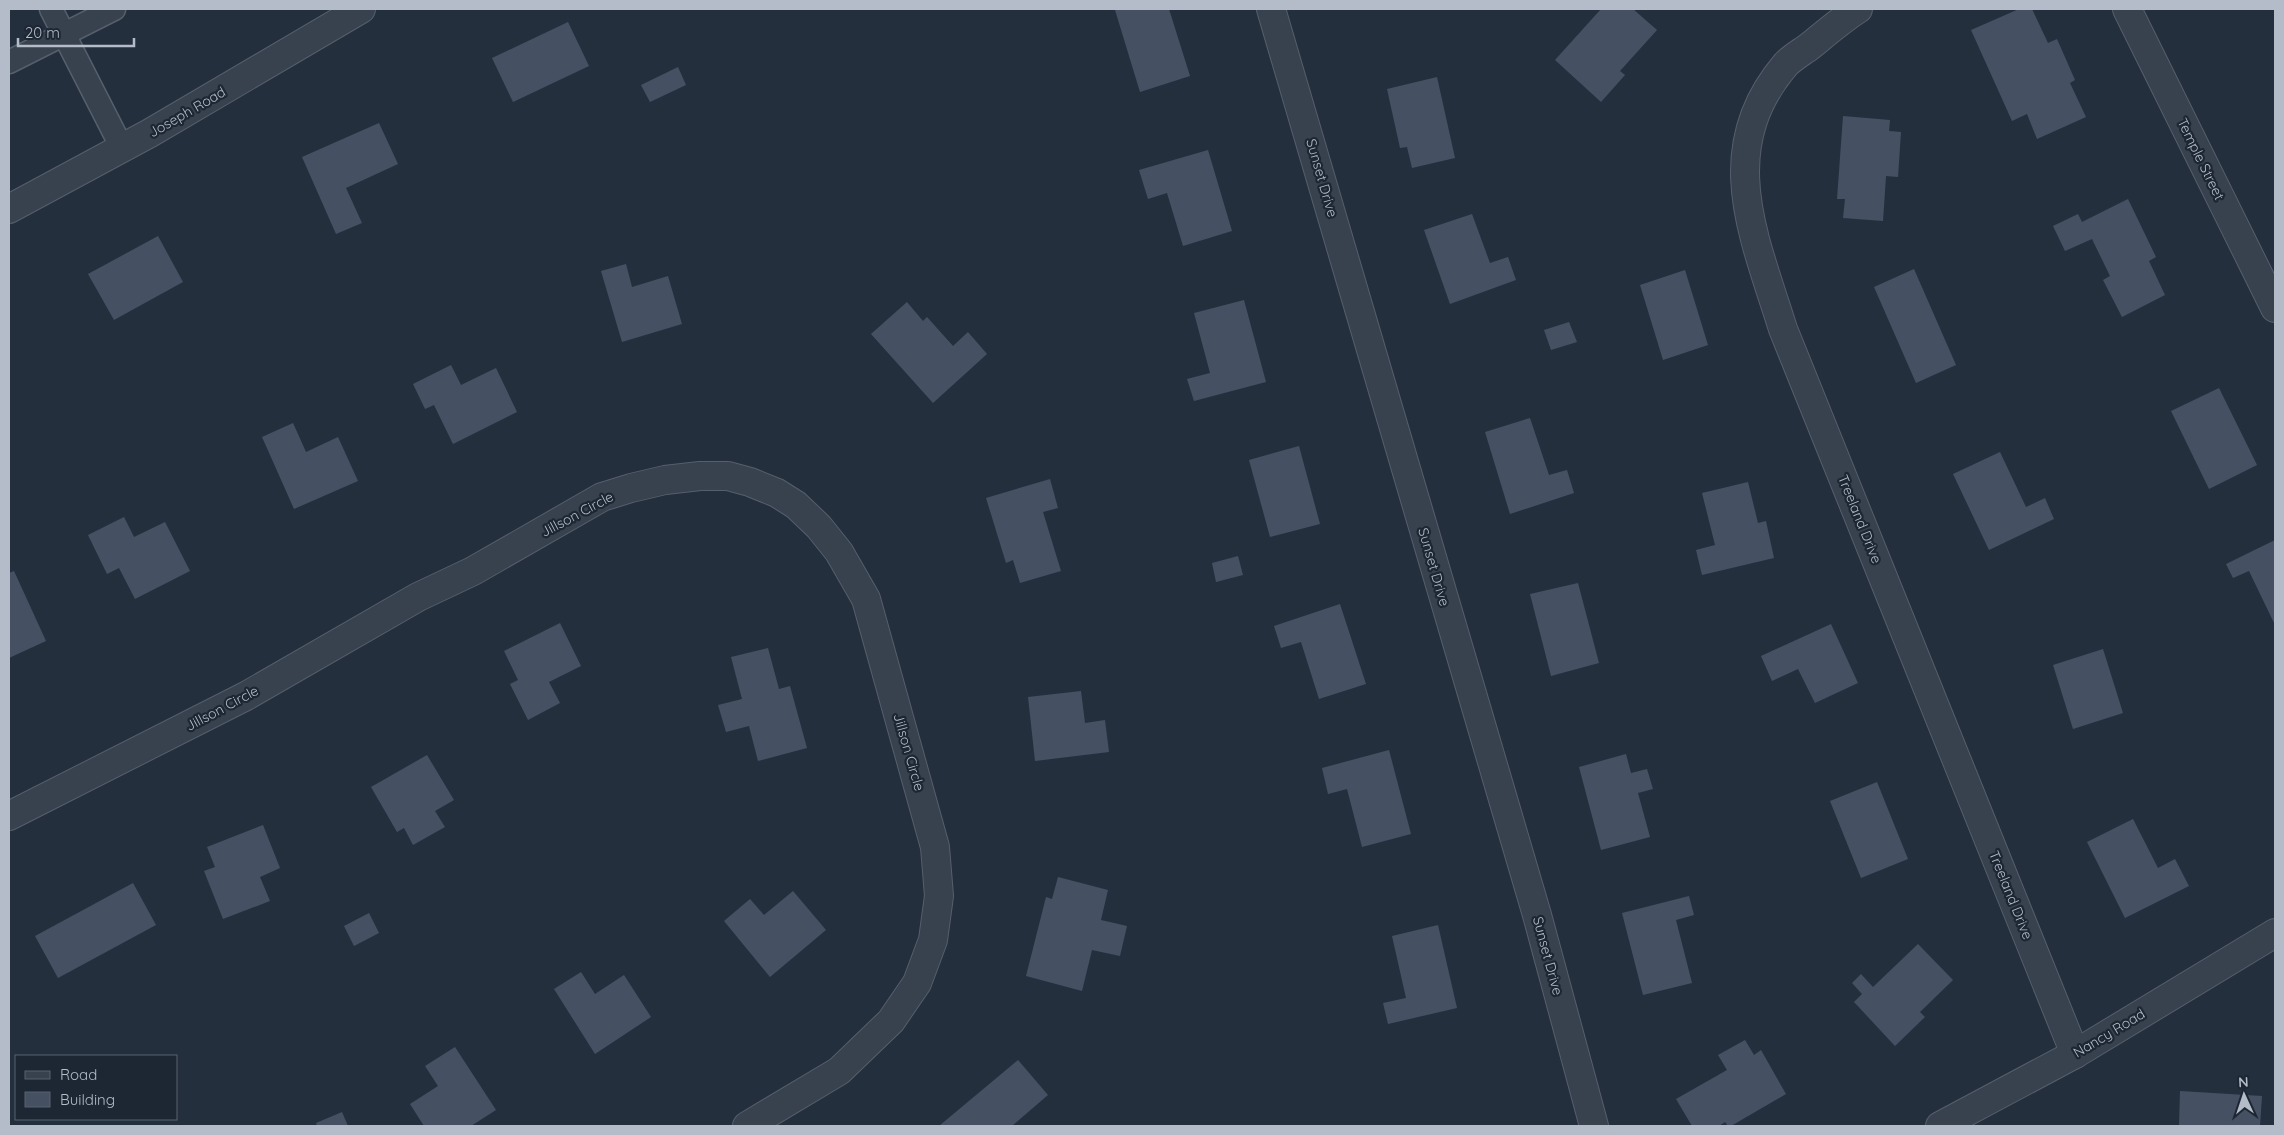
<svg xmlns="http://www.w3.org/2000/svg" width="2284" height="1135" viewBox="0 0 2284 1135" font-family="Quicksand,sans-serif">
	<rect width="100%" height="100%" fill="#242f3e"/>
	<!-- building -->
	<g fill="#455162">
		<path d="M1119,9H1169L1190,76L1140,92L1115,10Z"/>
		<path d="M1601,9H1633L1657,30L1620,71L1625,75L1601,102L1555,60Z"/>
		<path d="M2019,9H2032L2048,43L2057,39L2075,80L2070,83L2086,117L2037,139L2027,114L2012,121L1971,30Z"/>
		<path d="M568,22L589,66L513,102L492,58Z"/>
		<path d="M678,67L686,85L650,102L641,85Z"/>
		<path d="M1437,77L1455,158L1412,168L1407,147L1400,148L1387,89Z"/>
		<path d="M1843,116L1890,120L1889,131L1901,132L1898,177L1886,176L1883,221L1843,218L1845,199H1837Z"/>
		<path d="M379,123L398,164L346,188L362,223L336,234L302,157Z"/>
		<path d="M1208,150L1232,231L1183,246L1167,193L1148,199L1139,170Z"/>
		<path d="M2128,199L2156,257L2149,261L2165,295L2122,317L2103,280L2110,276L2092,239L2065,251L2053,226L2078,214L2082,222Z"/>
		<path d="M1472,214L1490,263L1508,257L1516,280L1450,304L1424,230Z"/>
		<path d="M158,236L183,282L114,320L88,274Z"/>
		<path d="M626,264L632,287L668,276L682,324L622,342L601,271Z"/>
		<path d="M1914,269L1956,365L1916,383L1874,287Z"/>
		<path d="M1685,270L1708,345L1663,360L1640,285Z"/>
		<path d="M1244,300L1266,382L1194,401L1187,379L1210,373L1194,313Z"/>
		<path d="M907,302L923,321L927,317L953,346L968,332L987,354L933,403L871,334Z"/>
		<path d="M1569,322L1577,342L1551,350L1544,330Z"/>
		<path d="M451,365L461,385L496,368L517,412L453,444L434,405L425,409L413,384Z"/>
		<path d="M2219,388L2257,465L2209,489L2171,411Z"/>
		<path d="M1530,418L1549,475L1567,470L1574,493L1510,514L1485,432Z"/>
		<path d="M293,423L306,452L338,437L358,481L294,509L262,437Z"/>
		<path d="M1299,446L1320,524L1270,537L1249,460Z"/>
		<path d="M2000,452L2026,507L2045,498L2054,519L1989,550L1953,474Z"/>
		<path d="M1050,479L1058,508L1043,512L1061,571L1020,583L1013,560L1006,563L986,498Z"/>
		<path d="M1748,482L1758,523L1766,521L1774,558L1702,575L1696,550L1715,545L1702,493Z"/>
		<path d="M124,517L134,537L165,522L190,571L135,599L119,568L107,574L88,535Z"/>
		<path d="M2275,540V625L2249,571L2233,578L2226,564Z"/>
		<path d="M1238,556L1243,575L1216,582L1212,563Z"/>
		<path d="M14,571L46,641L9,658V573Z"/>
		<path d="M1578,583L1599,663L1551,676L1530,594Z"/>
		<path d="M1340,604L1366,684L1319,699L1301,642L1281,648L1274,626Z"/>
		<path d="M560,623L581,666L549,682L560,703L528,720L510,684L518,680L504,651Z"/>
		<path d="M1831,624L1858,683L1815,703L1798,669L1772,681L1761,656Z"/>
		<path d="M768,648L779,689L790,686L807,748L758,761L749,726L726,732L718,705L742,699L731,657Z"/>
		<path d="M2103,649L2123,713L2073,729L2053,665Z"/>
		<path d="M1081,691L1085,723L1105,720L1109,752L1035,761L1028,697Z"/>
		<path d="M1389,750L1411,834L1362,847L1347,789L1328,794L1322,768Z"/>
		<path d="M1626,754L1631,773L1647,769L1653,789L1638,793L1650,837L1601,850L1579,767Z"/>
		<path d="M427,755L454,800L435,811L445,827L413,845L404,828L397,832L371,787Z"/>
		<path d="M1877,782L1908,859L1861,878L1830,801Z"/>
		<path d="M2133,819L2158,868L2175,859L2189,886L2125,918L2087,842Z"/>
		<path d="M263,825L280,868L260,877L270,901L223,919L204,871L215,867L207,847Z"/>
		<path d="M1058,877L1108,890L1101,920L1127,926L1120,956L1092,950L1082,991L1026,976L1046,897L1052,899Z"/>
		<path d="M133,883L156,925L58,978L35,936Z"/>
		<path d="M793,891L826,930L770,977L724,921L750,899L764,915Z"/>
		<path d="M1689,896L1694,915L1676,920L1692,983L1643,995L1622,913Z"/>
		<path d="M369,913L379,933L354,946L344,926Z"/>
		<path d="M1438,925L1457,1008L1388,1024L1383,1003L1406,998L1392,936Z"/>
		<path d="M1918,944L1953,980L1920,1012L1925,1017L1895,1046L1854,1002L1862,994L1852,983L1861,974L1873,987Z"/>
		<path d="M581,972L595,994L624,975L651,1017L595,1054L554,989Z"/>
		<path d="M1745,1040L1754,1055L1761,1050L1786,1094L1731,1126H1728L1725,1122L1719,1126H1692L1676,1099L1727,1070L1718,1055Z"/>
		<path d="M455,1047L496,1110L471,1126H424L410,1104L438,1086L425,1066Z"/>
		<path d="M1018,1060L1048,1095L1012,1126H939Z"/>
		<path d="M2180,1091L2262,1096L2260,1126H2179Z"/>
		<path d="M342,1112L348,1126H317L316,1123Z"/>
	</g>
	<g fill="none" stroke-linecap="round" stroke-linejoin="round">
		<!-- service casing -->
		<g stroke="#565f6c" stroke-width="25">
			<g id="service">
				<path d="M51,9L122,148"/>
				<path d="M9,62L114,9"/>
			</g>
		</g>
		<!-- minor casing -->
		<g stroke="#565f6c" stroke-width="30">
			<g id="minor">
				<path d="M1271,9L1537,915L1594,1126"/>
				<path d="M1858,9C1841,20 1826,33 1810,46C1802,52 1793,57 1786,64C1713,149 1754,236 1783,329L2075,1054"/>
				<path d="M2127,9L2275,308"/>
				<path d="M9,209L150,133L361,9"/>
				<path d="M9,816L246,696L418,597L473,571L602,497L631,488L665,480L700,476H728L750,482L777,493L796,505L819,527L839,552L866,599L935,847L939,896L933,940L917,983L891,1021L839,1071L747,1126"/>
				<path d="M1940,1126L2075,1054L2275,933"/>
			</g>
		</g>
		<!-- service -->
		<use href="#service" stroke="#38414e" stroke-width="22"/>
		<!-- minor -->
		<use href="#minor" stroke="#38414e" stroke-width="28"/>
	</g>
	<g text-anchor="middle" dominant-baseline="central" stroke-width="4.5" stroke-linejoin="round" paint-order="stroke">
		<!-- street labels -->
		<g font-size="14" fill="#b4bcc9" stroke="#1d2633">
			<text transform="translate(187 112) rotate(-30)">Joseph Road</text>
			<text transform="translate(2201 159) rotate(64)">Temple Street</text>
			<text transform="translate(1322 178) rotate(74)">Sunset Drive</text>
			<text transform="translate(577 514) rotate(-28)">Jillson Circle</text>
			<text transform="translate(1860 519) rotate(68)">Treeland Drive</text>
			<text transform="translate(1434 567) rotate(74)">Sunset Drive</text>
			<text transform="translate(222 708) rotate(-28)">Jillson Circle</text>
			<text transform="translate(909 752) rotate(74)">Jillson Circle</text>
			<text transform="translate(2011 895) rotate(68)">Treeland Drive</text>
			<text transform="translate(1548 956) rotate(75)">Sunset Drive</text>
			<text transform="translate(2109 1033) rotate(-31)">Nancy Road</text>
		</g>
	</g>
	<!-- border -->
	<rect width="2284" height="1135" fill="none" stroke="#b4bcc9" stroke-width="20"/>
	<!-- legend -->
	<rect x="15" y="1055" width="162" height="65" fill="#1d2633" stroke="#59626f"/>
	<rect x="25" y="1071" width="25" height="8" fill="#38414e" stroke="#59626f"/>
	<text x="60" y="1080" font-size="15" fill="#b4bcc9">Road</text>
	<rect x="25" y="1092" width="25" height="15" fill="#455162" stroke="#59626f"/>
	<text x="60" y="1105" font-size="15" fill="#b4bcc9">Building</text>
	<!-- north arrow -->
	<g transform="translate(2244 1095) rotate(357)" stroke="#1d2633" stroke-width="4" paint-order="stroke">
	<path d="M0-4L9 19L0 12L-9 19Z" fill="#b4bcc9"/>
	<text y="-8" font-size="14" font-weight="bold" text-anchor="middle" fill="#b4bcc9">N</text>
	</g>
	<!-- scale -->
	<path d="M18 38v8h116v-8" fill="none" stroke="#b4bcc9" stroke-width="2.5"/>
	<text x="25" y="38" font-size="15" fill="#b4bcc9" stroke="#1d2633" stroke-width="4" paint-order="stroke">20 m</text>
</svg>
